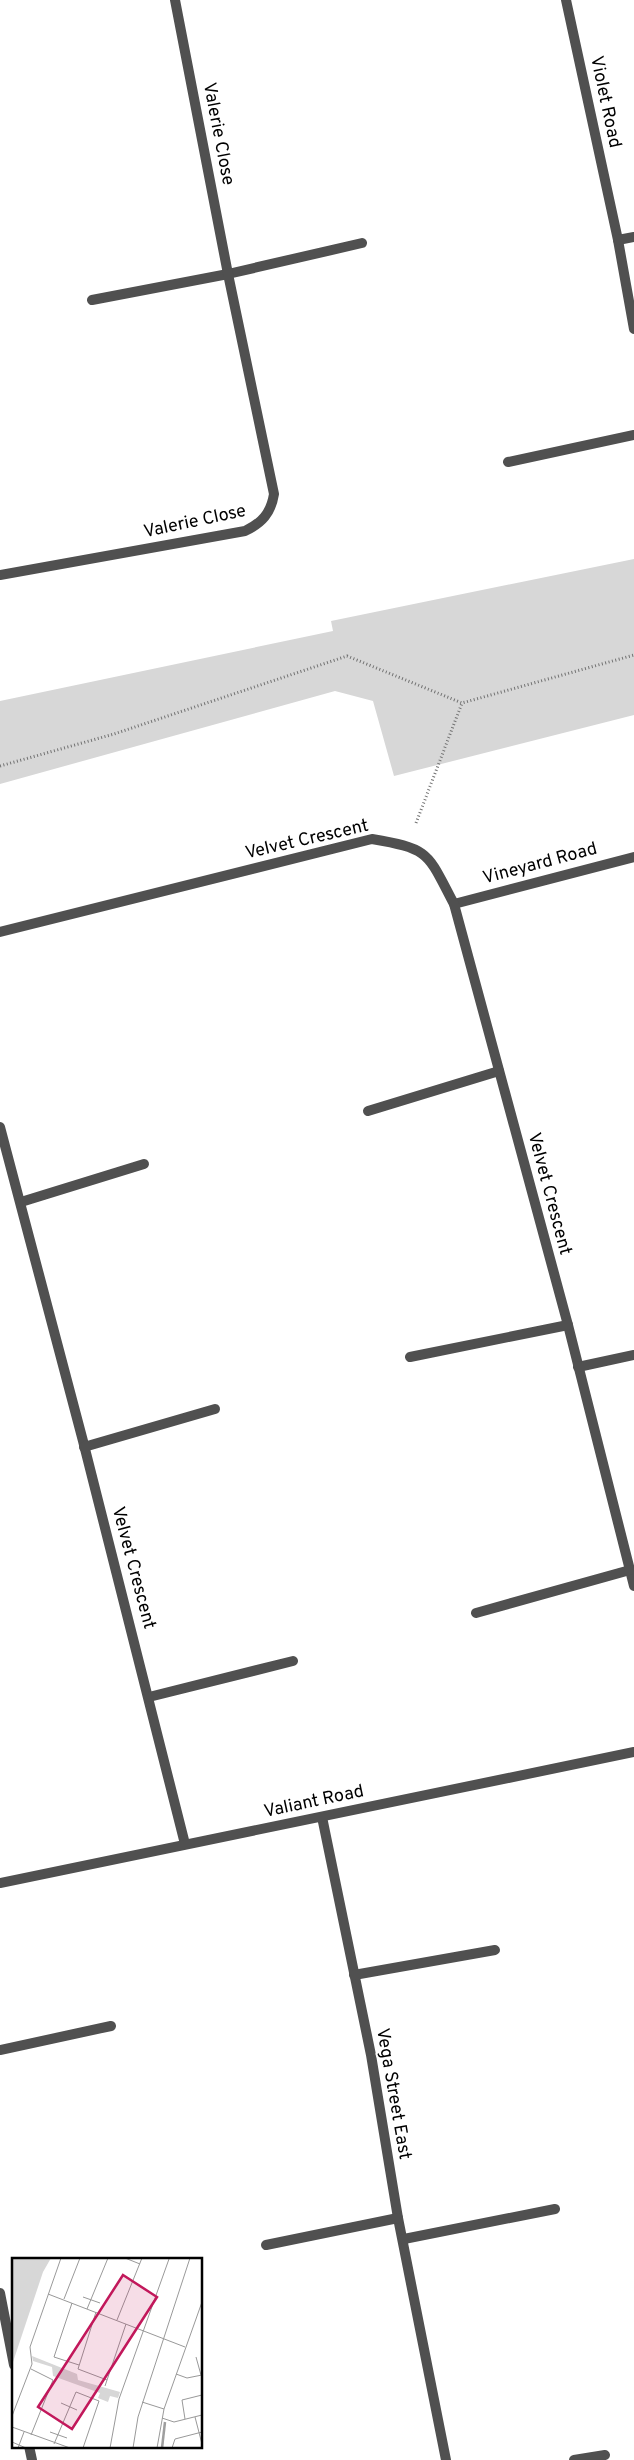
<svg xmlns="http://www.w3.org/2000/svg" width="634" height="2460" viewBox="0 0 634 2460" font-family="Overpass,sans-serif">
	<rect width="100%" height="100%" fill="#fff"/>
	<!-- green -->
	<path fill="#d7d7d7" d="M634,559V715L394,776L373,701L335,691L0,784V701L333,631L331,621Z"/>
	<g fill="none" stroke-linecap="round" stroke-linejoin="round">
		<!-- path -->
		<g stroke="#727272" stroke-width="3" stroke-dasharray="1 2.5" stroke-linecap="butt">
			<path d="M0,766L114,734L347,656L462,703L634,655"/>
			<path d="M416,823L462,703"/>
		</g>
		<!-- minor -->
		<g stroke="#505050" stroke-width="10">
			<path d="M566,0L618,240L634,329"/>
			<path d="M618,240L634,237"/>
			<path d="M92,300L228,274L362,243"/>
			<path d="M508,462L634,435"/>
			<path d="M0,575L245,531C262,523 271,513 274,494L228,274L175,0"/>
			<path d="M454,904L634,857"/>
			<path d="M0,932L372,839C431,849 427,853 454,904L568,1325L634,1586"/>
			<path d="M368,1111L499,1071"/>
			<path d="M0,1127L83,1441L185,1844"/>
			<path d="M21,1202L144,1164"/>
			<path d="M410,1357L568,1325"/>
			<path d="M578,1367L634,1355"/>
			<path d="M84,1447L215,1409"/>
			<path d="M476,1613L630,1570"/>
			<path d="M149,1697L293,1661"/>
			<path d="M322,1817L371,2055L398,2218L446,2460"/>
			<path d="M0,1883L634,1752"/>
			<path d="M354,1975L495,1950"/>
			<path d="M0,2050L111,2026"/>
			<path d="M404,2239L555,2209"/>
			<path d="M266,2245L398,2218"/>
			<path d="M0,2293L14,2365"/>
			<path d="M29,2446L32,2460"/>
			<path d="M574,2460L605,2455"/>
		</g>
	</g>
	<g text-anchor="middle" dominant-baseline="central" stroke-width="4" stroke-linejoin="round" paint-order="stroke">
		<!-- street labels -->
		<g font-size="18" fill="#000" stroke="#fff">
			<text transform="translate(605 102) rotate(78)">Violet Road</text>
			<text transform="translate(218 134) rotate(79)">Valerie Close</text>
			<text transform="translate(195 522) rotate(-12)">Valerie Close</text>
			<text transform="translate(307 840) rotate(-13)">Velvet Crescent</text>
			<text transform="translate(540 864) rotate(-15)">Vineyard Road</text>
			<text transform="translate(549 1194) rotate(75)">Velvet Crescent</text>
			<text transform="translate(133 1568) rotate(75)">Velvet Crescent</text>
			<text transform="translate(314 1802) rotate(-12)">Valiant Road</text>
			<text transform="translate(393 2094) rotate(80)">Vega Street East</text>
		</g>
	</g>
	<!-- overview -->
	<g transform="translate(12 2258)">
		<rect width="190" height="190" fill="#fff"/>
		<path d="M0,0H39L31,14L0,107ZM20,98L65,116L66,122L108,134L106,140L98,138L96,144L86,140L88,135L41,118L40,109L21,103Z" fill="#d7d7d7"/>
		<path fill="none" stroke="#9e9e9e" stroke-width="2.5" d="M150,190L153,164"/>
		<path fill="none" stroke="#999" stroke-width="1" d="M113,0L128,6M36,36L173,89M71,39L88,45M52,41L68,0M60,45L42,99L67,107M75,51L96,0M84,54L66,111L95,122M105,62L130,0M184,99L189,117M164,116L175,120L190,117M93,128L114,66M130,144L152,151M49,145L65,152M0,158L20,106L18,89L49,0M183,159L190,186M150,160L162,164L190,157M173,161L170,142L190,137M0,169L58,190M38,174L55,180M19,177L41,122L19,111M0,184L14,190M42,186L64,134L87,143L71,190M6,190L12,174M98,190L107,141L157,1M121,190L126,159L178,0M145,190L152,151L190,44M160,190L163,181L190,174"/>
		<path fill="#c2185b" fill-opacity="0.15" stroke="#c2185b" stroke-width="2.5" d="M111,17L145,39L60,171L26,149Z"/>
		<rect width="190" height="190" fill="none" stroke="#000" stroke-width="2.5"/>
	</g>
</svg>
